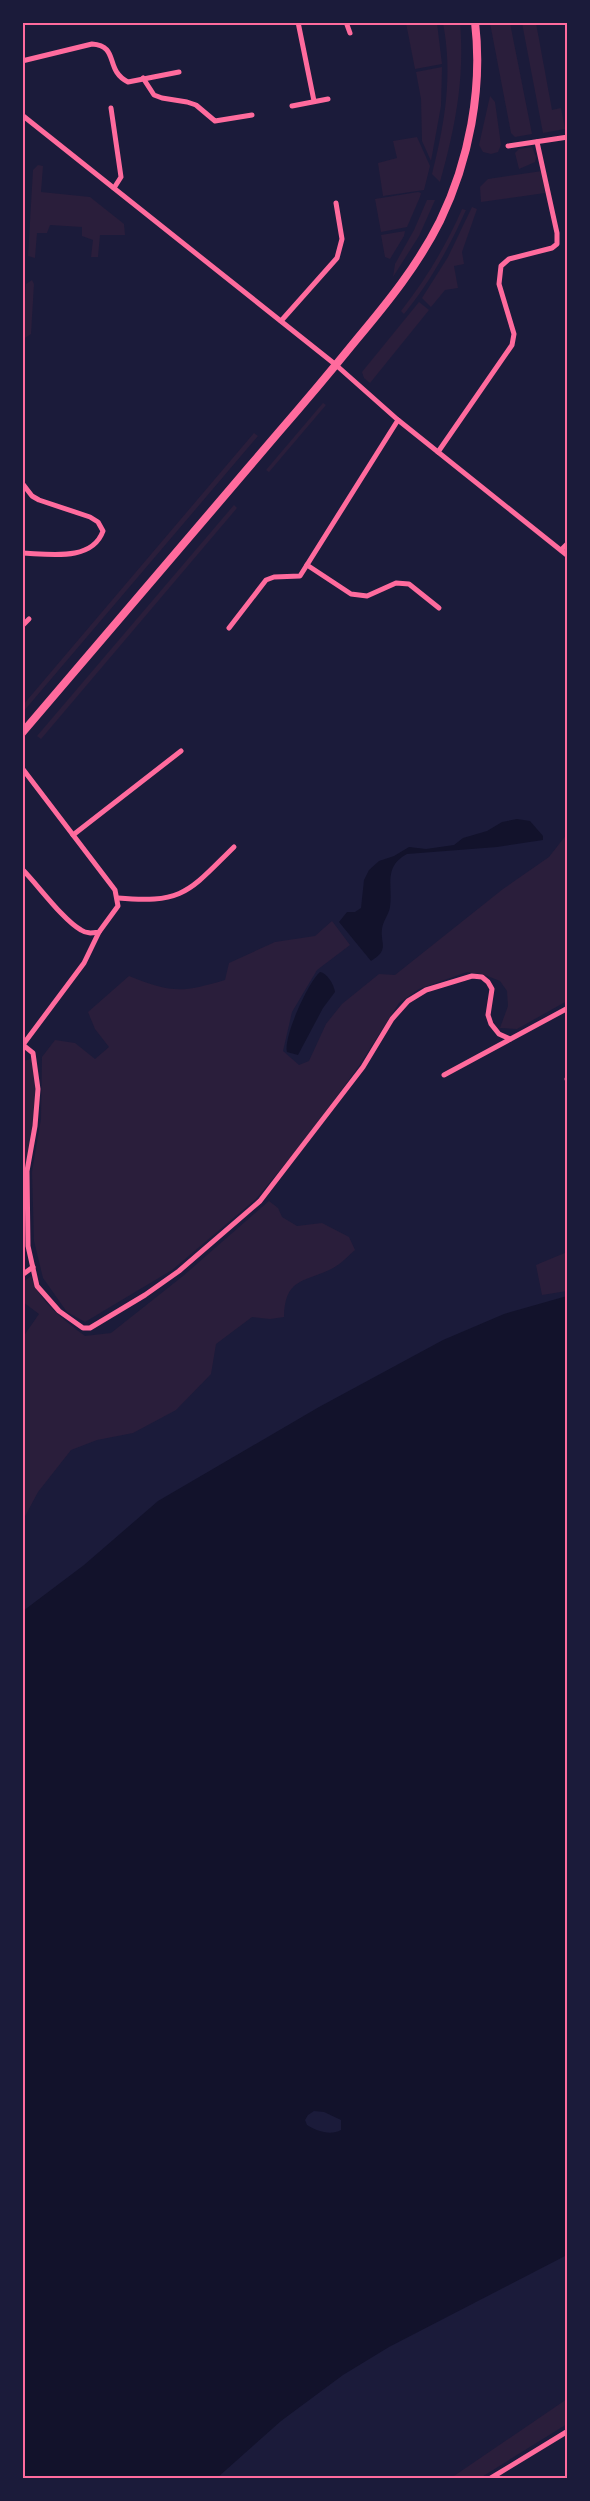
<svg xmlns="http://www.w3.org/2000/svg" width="590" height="2501" viewBox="0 0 590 2501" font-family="'Archivo Narrow',sans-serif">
	<rect width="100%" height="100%" fill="#1b1b3a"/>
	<!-- green -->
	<g fill="#2a1e3b">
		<path d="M406,23H437L442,64L415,69Z"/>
		<path d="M443,23H460C465,78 455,129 440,182L432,174C445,123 453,75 443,23Z"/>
		<path d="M490,23H510L532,134L515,137L511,133Z"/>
		<path d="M522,23H536L552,110L561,108L565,129L543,133Z"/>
		<path d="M442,67L441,106L431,161L422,141L421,99L416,72Z"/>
		<path d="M490,96L495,102L501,145L498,152L491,154L483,152L479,145Z"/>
		<path d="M417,137L430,166L424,190L383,196L378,163L397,158L393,141Z"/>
		<path d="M532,147L536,157L535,162L519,169L515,153L519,149Z"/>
		<path d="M38,165L43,166L41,192L90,197L124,224L125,235H100L98,257H91L93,240L82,236V227L50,225L47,233H37L35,258L28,256L33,170Z"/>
		<path d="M542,171L545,193L481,202L480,187L488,179Z"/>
		<path d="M418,192L421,193L420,197L407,227L381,232L375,199Z"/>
		<path d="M427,200H435L419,236L393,277L395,264L414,230Z"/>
		<path d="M472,207L477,209L462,252L464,264L454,266L458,288L445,290L431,307L422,298L448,257Z"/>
		<path d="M462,209L466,210C449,248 430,282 404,314L401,311C426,279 446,246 462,209Z"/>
		<path d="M405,231L404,236L390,259L385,257L381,235Z"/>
		<path d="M32,280L34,284L31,334L25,338L23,334L26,284Z"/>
		<path d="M419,302L429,310L370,383L364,378L362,372Z"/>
		<path d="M323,403L326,405L269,472L266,470Z"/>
		<path d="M254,433L258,436L23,712V705Z"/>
		<path d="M234,505L237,508L41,739L37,736Z"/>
		<path d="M567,834V1001L517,1029L500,1028L508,1006L507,991L500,981L485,975L467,972L419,989L399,1003L359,1066L305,1140L256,1199L172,1270L85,1322L67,1312L43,1278L34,1241L32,1172L41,1119L42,1057L55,1040L75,1043L95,1059L109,1047L95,1029L88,1012L129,976C172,993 181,993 225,980L229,963L275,942L315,936L332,921L350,945L317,970L292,1012L283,1051L299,1065L309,1061L326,1024L342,1004L379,974L395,975L503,889L549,857Z"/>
		<path d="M32,1059L36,1089L33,1125L25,1171V1248L23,1262L22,1061Z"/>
		<path d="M269,1201L278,1208L282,1217L297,1226L322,1223L349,1237L355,1250C348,1256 341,1264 333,1268C304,1283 285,1277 284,1317L270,1319L252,1317L216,1344L211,1374L176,1410L133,1433L97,1440L71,1450L38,1492L23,1520V1337L39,1314L23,1302V1282L31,1276C39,1302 64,1320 85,1336L111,1333L183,1276Z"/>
		<path d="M567,1252V1291L542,1295L536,1265Z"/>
		<path d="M567,2399V2424L480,2478H451Z"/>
	</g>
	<!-- water -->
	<g fill="#12122b" fill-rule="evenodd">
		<path d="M517,819L530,821L543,836V840L497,847L407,854C383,867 393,885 390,907C389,914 383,921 382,929C380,944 390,949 371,961L339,922L347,912H355L361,908L364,880L369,870L379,861L394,856L409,847L426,849L454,845L463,838L487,831L502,822Z"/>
		<path d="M320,972C327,973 334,984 335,992L323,1008L298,1055L287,1052C283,1038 308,982 320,972Z"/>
		<path d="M567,1296V2255L389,2347L343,2375L281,2421L217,2478H23V1611L84,1565L158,1501L319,1407L443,1340L504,1314ZM314,2111L324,2112L341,2120V2130C330,2136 317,2131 307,2125L305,2120L308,2115Z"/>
	</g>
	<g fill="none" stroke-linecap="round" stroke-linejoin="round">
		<!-- minor -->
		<g stroke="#ff6b9d" stroke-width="5">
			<path d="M298,22L314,101"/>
			<path d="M346,22L350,33"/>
			<path d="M22,61L92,44C120,46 104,70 128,82L179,72"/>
			<path d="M143,78L154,95L162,98L187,102L196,105L215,121L252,115"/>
			<path d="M292,106L328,99"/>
			<path d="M111,108L120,170L121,177L114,188"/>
			<path d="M22,115L336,365L398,420L568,556"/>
			<path d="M508,146L568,137"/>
			<path d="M281,321L337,258L342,239L336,203"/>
			<path d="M438,452L512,345L514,334L499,284L501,266L509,259L552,248L557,244V233L537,142"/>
			<path d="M22,483L32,496L39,500L90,517L98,522L103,531C92,562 49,554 22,553"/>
			<path d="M561,550L568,543"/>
			<path d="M307,565L351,594L367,596L396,583L409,584L439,608"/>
			<path d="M22,626L29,619"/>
			<path d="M229,628L266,580L274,577L300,576L398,420"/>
			<path d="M22,768L115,890L118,906L99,932C92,933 87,934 81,930C63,920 38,885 22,869"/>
			<path d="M73,835L181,751"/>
			<path d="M118,898C184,904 189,891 234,847"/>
			<path d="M23,1045L33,1053L38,1089L35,1126L27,1171L28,1246L37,1286L59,1311L83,1328H90L145,1295L179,1271L260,1201L363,1067L392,1019L408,1001L426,990L472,976L482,977L488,982L492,989L488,1015L491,1024L499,1034L510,1039"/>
			<path d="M22,1046L84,963L99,932"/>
			<path d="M444,1075L568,1008"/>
			<path d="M567,1079H568"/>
			<path d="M22,1275L33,1267"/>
			<path d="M491,2478L568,2431"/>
		</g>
		<!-- primary -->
		<path stroke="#ff6b9d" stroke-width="8" d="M22,733C107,632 193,533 278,433C305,402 331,371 357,339C388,302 418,265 440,221C469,161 483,89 475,22"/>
	</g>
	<!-- border -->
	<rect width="590" height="2501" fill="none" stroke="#1b1b3a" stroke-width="48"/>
	<rect x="24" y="24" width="542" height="2453" fill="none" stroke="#ff6b9d" stroke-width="2"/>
</svg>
